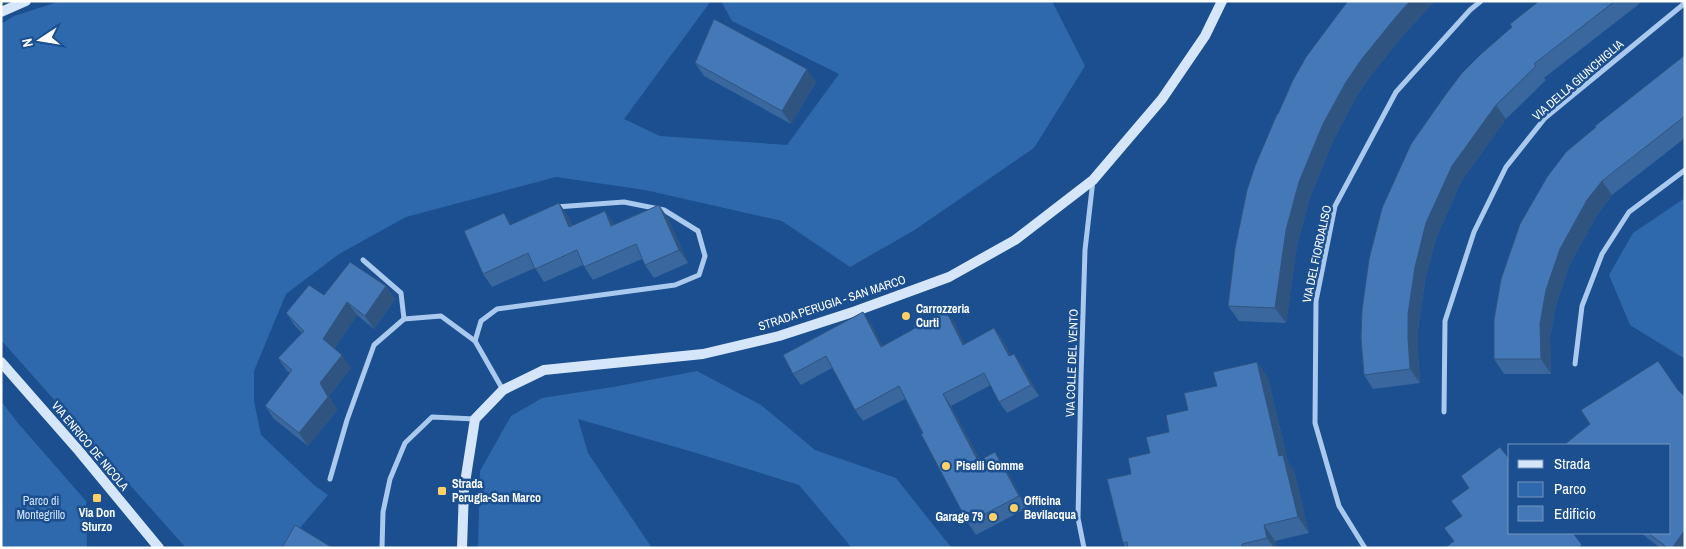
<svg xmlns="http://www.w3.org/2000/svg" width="1686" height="549" viewBox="0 0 1686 549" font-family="'Archivo Narrow',sans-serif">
	<rect width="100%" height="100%" fill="#1b4f8f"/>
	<!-- green -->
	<g fill="#2e69ad">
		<path d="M61,1H711L624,119L660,136L787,145L839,74L732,21L721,1H1052L1085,66L1034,148L913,231L850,267L782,221L645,190L556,177L406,217L339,254L286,294L254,371V401L261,435L314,485L328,495L283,548H186L1,340V24L14,16Z"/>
		<path d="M1685,198V359L1630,325L1609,275L1633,233Z"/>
		<path d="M697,371L761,405L815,450L896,478L950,546L953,548H852L799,485L693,452L578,419L588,453L652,548H478L480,471L511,416L542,398L613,387Z"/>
		<path d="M1,401L17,422L86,501L87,548H1Z"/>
	</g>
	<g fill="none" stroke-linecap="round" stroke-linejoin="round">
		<!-- street -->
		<g stroke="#a9c9ee" stroke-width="5">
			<path d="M363,260L401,293L404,319"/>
			<path d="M475,341L481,321L497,309L675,285L699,275L705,256L698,231L664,210L624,202L556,207"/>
			<path d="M1575,364L1582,306L1602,254L1629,212L1685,170"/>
			<path d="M1444,412L1445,321L1474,232L1506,167L1545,118L1685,3"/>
			<path d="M330,479L347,420L374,345L404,319L441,316L475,341L503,390"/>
			<path d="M382,548L383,512L390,479L405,443L432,417L475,419"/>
			<path d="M1084,548L1078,518L1081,377L1085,250L1093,180"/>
			<path d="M1365,548L1339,506L1315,423L1316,301L1335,206L1396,92L1470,10L1481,1"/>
		</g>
		<!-- secondary -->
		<g stroke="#d6e6fa" stroke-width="10">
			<path d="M1,12L26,1"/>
			<path d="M1,362L79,451L159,548"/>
			<path d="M462,548L464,489L475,419L503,390L544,370L703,354L779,336L856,311L949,277L1015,240L1093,180L1162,99L1205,36L1222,1"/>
		</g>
	</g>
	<!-- wall -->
	<g fill="#3a679d">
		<path d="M1348,1H1435L1405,33L1371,75L1356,97L1334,139L1310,197L1297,245L1286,323L1239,321L1228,306L1278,114Z"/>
		<path d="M1539,1H1643L1544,78L1546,80L1506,119L1462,180L1436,238L1425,281L1418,329V352L1420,383L1373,389L1364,375L1512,27Z"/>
		<path d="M1685,55V138L1612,195L1597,215L1570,264L1556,305L1550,338L1551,374H1504L1494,359L1596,127Z"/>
		<path d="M695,63L816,82L791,124L704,76Z"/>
		<path d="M559,203L568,216L572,226L614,224L668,218L688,263L654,278L645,265L642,259L593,280L583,265L544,282L535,268L492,287L483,274L512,224Z"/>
		<path d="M386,286L395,299L374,329L357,315L334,349L351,368L329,396L337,410L308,446L274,419L265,406L290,373L287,371L278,358L302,333L295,326L286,313L324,295Z"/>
		<path d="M954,322L964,344L994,328L1002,339L1011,356L1022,365L1039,396L1007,413L999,402L991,385L951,406L980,460L1003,463L1027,508L976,535L968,523L905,399L863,421L855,410L832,368L801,385L793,374L871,324L882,346Z"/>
		<path d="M1257,362L1268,378L1288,462L1294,471L1309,533L1275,541L1277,548H1126L1123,543L1131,474L1188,410Z"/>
		<path d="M1678,390L1685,548H1660L1641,533H1670Z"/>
	</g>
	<!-- shaded-wall -->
	<g fill="#305480">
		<path d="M1410,1H1435L1405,33L1371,75L1356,97L1334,139L1310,197L1297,245L1286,323L1275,308L1286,230L1299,182L1323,124L1346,82L1361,60L1395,18Z"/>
		<path d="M807,69L816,82L791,124L782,111Z"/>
		<path d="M1496,105L1506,119L1462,180L1436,238L1425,281L1418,329V352L1420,383L1410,369L1408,338V314L1415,267L1426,223L1452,166Z"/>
		<path d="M1602,181L1612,195L1597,215L1570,264L1556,305L1550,338L1551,374L1541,359L1540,324L1546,290L1560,249L1587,200Z"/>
		<path d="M559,203L568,216L578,240L569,227Z"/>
		<path d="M659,205L668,218L688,263L679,250Z"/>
		<path d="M605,211L614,224L611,226Z"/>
		<path d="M504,213L513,226L510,225Z"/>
		<path d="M386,286L395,299L374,329L365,316Z"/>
		<path d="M347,302L357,315L332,352L323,339Z"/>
		<path d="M946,311L954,322L971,356L963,345Z"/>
		<path d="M863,312L871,324L889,358L881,347Z"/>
		<path d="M994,328L1002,339L1017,368L1009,356Z"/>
		<path d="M1014,354L1022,365L1039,396L1031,385Z"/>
		<path d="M342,355L351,368L329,396L337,410L308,446L299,433L320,383Z"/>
		<path d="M1257,362L1268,378L1288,462L1294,471L1309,533L1298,517L1279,456Z"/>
		<path d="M943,394L951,406L986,472L978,461Z"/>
		<path d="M995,452L1003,463L1027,508L1019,496Z"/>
		<path d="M1264,525L1275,541L1277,548H1274L1267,538Z"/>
		<path d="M1685,530V548H1672Z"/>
	</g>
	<!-- building -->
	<g fill="#4478b7" stroke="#305480">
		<path d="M1348,1H1410L1395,18L1361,60L1346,82L1323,124L1299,182L1286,230L1275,308L1228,306L1235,248L1247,190L1255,166L1277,114H1278L1293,80L1306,57L1341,10Z"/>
		<path d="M1539,1H1615L1534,64L1536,66L1496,105L1452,166L1426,223L1415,267L1408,314V338L1410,369L1364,375L1361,338L1362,310L1369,259L1382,208L1411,144L1446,94L1462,73L1481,54L1512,27L1510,24Z"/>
		<path d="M714,19L807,69L782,111L695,63Z"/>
		<path d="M1685,55V116L1602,181L1587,200L1560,249L1546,290L1540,324L1541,359H1494V320L1501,279L1520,224L1547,177L1566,152L1596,127L1595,126Z"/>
		<path d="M559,203L569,227L605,211L611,226L659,205L679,250L645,265L636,244L584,267L577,250L535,269L528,253L483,274L464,231L504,213L510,225Z"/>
		<path d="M350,262L386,286L365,316L347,302L323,339L342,355L320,383L328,397L299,433L265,406L292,370L278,358L304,331L286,313L309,285L324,295Z"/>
		<path d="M946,311L963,345L994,328L1009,356L1014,354L1031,385L999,402L984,373L943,394L978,461L995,452L1019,496L968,523L921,434L923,433L899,386L855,410L826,356L793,374L783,355L863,312L881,347Z"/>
		<path d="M1658,361L1678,390L1685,397V530L1672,548H1668L1648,533H1670V445H1564L1590,424L1581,410Z"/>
		<path d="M1257,362L1279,456L1283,455L1298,517L1264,525L1267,538L1242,544L1243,548H1128L1127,542L1123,543L1107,479L1131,474L1128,458L1150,453L1146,437L1169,432L1166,415L1188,410L1184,393L1217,386L1213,372Z"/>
		<path d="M1500,447L1510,460V533H1573L1582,545L1578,548H1445L1454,541L1444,528L1462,516L1451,501L1469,488L1461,476Z"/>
		<path d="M295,525L333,548H282Z"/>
	</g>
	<!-- markers -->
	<g fill="#ffd166" stroke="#1b4f8f" stroke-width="2">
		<circle cx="906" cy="316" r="5"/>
		<circle cx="946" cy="466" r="5"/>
		<rect x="437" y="486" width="10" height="10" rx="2.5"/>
		<rect x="92" y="493" width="10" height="10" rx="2.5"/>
		<circle cx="1014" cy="508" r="5"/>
		<circle cx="993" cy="517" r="5"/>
	</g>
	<g text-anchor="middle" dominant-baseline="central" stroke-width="5" stroke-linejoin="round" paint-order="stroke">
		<!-- street labels -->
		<g font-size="12" fill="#fff" stroke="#1b4f8f">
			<text transform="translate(1578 80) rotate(-41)">VIA DELLA GIUNCHIGLIA</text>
			<text transform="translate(1317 254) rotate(-78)">VIA DEL FIORDALISO</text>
			<text transform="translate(832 303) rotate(-18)">STRADA PERUGIA - SAN MARCO</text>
			<text transform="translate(1072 363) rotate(-88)">VIA COLLE DEL VENTO</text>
			<text transform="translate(90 446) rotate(50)">VIA ENRICO DE NICOLA</text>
		</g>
		<!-- poi labels -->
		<g font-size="12" font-weight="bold" fill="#fff" stroke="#1b4f8f" text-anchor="start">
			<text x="916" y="309">Carrozzeria<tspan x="916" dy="14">Curti</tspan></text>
			<text x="956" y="466">Piselli Gomme</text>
			<text x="452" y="484">Strada<tspan x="452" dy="14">Perugia-San Marco</tspan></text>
			<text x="1024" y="501">Officina<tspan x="1024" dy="14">Bevilacqua</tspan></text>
			<text x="97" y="513" text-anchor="middle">Via Don<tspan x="97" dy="14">Sturzo</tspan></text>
			<text x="983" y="517" text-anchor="end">Garage 79</text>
		</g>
		<!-- park labels -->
		<g font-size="12" fill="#cfe3fa" stroke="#1b4f8f">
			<text x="41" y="501">Parco di<tspan x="41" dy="14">Montegrillo</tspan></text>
		</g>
	</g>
	<!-- border -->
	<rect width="1686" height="549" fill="none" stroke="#ffffff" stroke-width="5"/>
	<!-- legend -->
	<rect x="1508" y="444" width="162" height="90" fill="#1b4f8f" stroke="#7695bc"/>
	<rect x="1518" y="460" width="25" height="8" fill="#d6e6fa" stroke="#7695bc"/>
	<text x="1554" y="469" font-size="15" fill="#ffffff">Strada</text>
	<rect x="1518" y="482" width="25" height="15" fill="#2e69ad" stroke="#7695bc"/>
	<text x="1554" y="494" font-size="15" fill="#ffffff">Parco</text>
	<rect x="1518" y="506" width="25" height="15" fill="#4478b7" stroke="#7695bc"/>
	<text x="1554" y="519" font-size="15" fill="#ffffff">Edificio</text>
	<!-- north arrow -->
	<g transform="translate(40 40) rotate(258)" stroke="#1b4f8f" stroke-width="4" paint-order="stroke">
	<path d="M0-4L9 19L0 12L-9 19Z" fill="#ffffff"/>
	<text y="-8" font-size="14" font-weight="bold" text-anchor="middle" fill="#ffffff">N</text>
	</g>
</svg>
